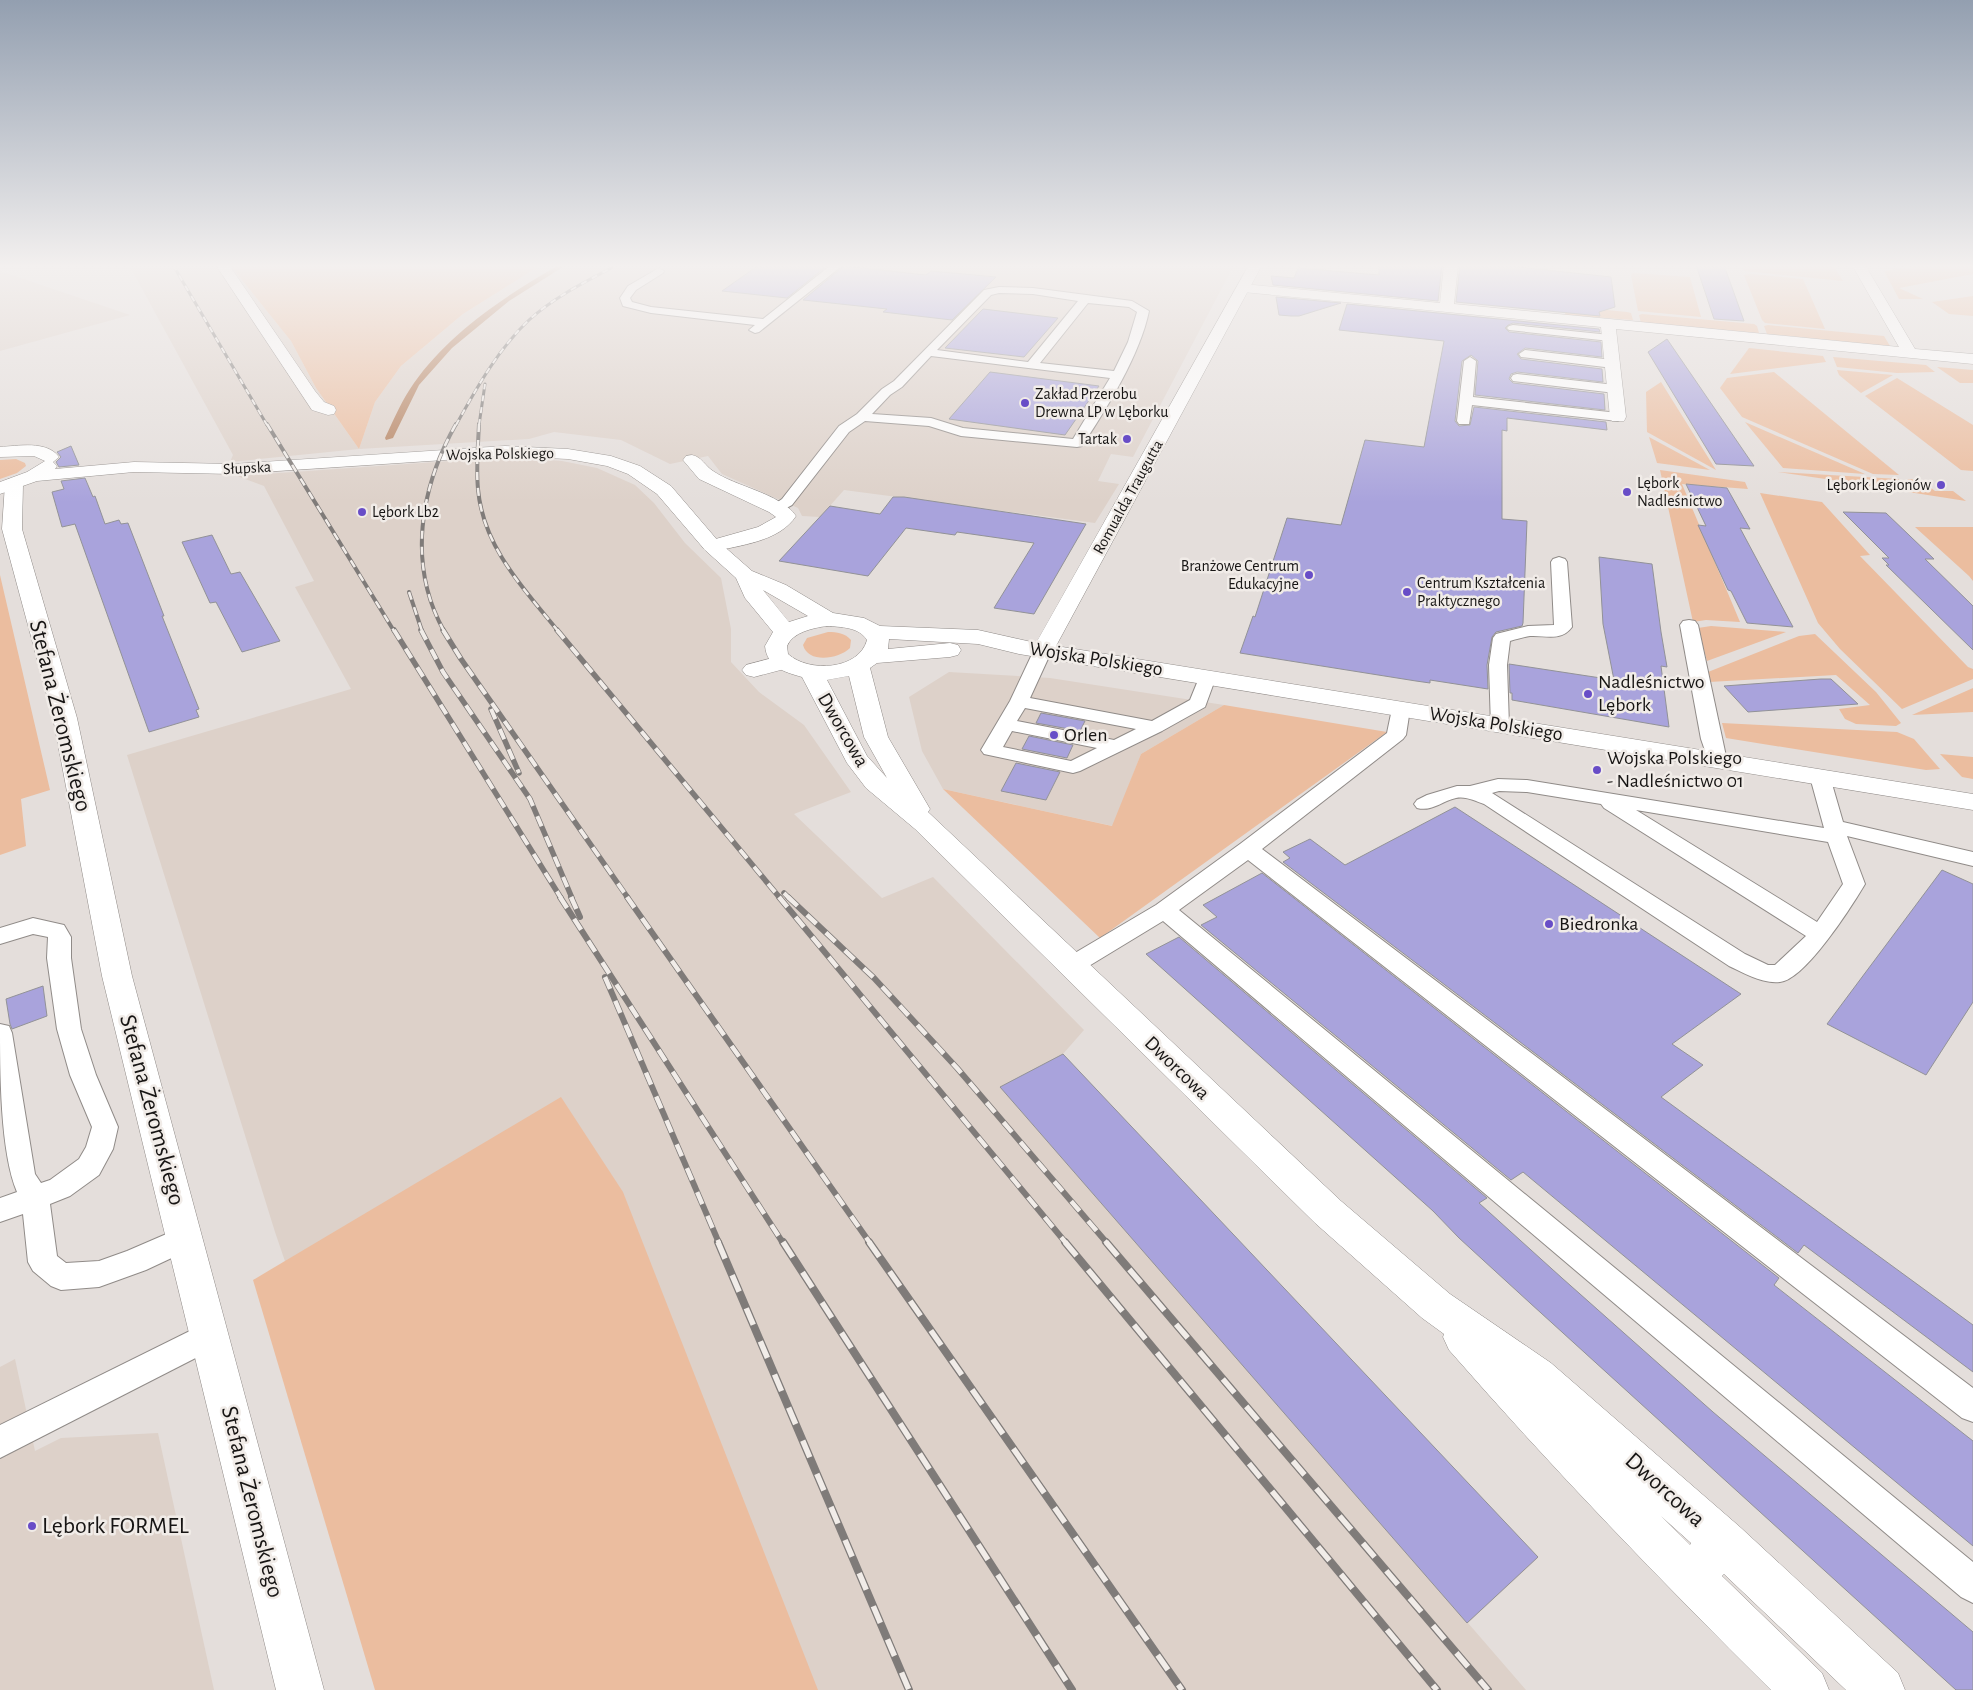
<svg xmlns="http://www.w3.org/2000/svg" width="1973" height="1690" viewBox="0 0 1973 1690" font-family="'Alegreya Sans',sans-serif">
	<rect width="100%" height="100%" fill="#e4dedb"/>
	<!-- built -->
	<g fill="#ddd1c9">
		<path d="M129,265H230L291,341L316,388L359,449L375,402L401,366L463,314L541,265H1234L1133,457L1111,454L1098,481L1119,484L1095,523L844,490L820,517L802,516L798,508L722,474L708,456L670,464L621,440L554,432L529,439L359,449L230,462L233,455Z"/>
		<path d="M0,271L130,315L0,351Z"/>
		<path d="M507,457L562,461L597,468L635,485L654,503L685,543L721,578L731,629V662L759,692L804,725L851,792L794,814L882,898L933,877L1084,1030L1063,1054L1538,1558L1468,1623L1526,1690H444L397,1589L275,1232L127,755L351,689L295,587L314,581L264,486L237,476Z"/>
		<path d="M949,672L1050,678L1224,705L1141,754L1113,826L943,789L922,751L909,697Z"/>
		<path d="M15,1359L35,1451L61,1438L158,1433L214,1690H0V1367Z"/>
	</g>
	<!-- green -->
	<g fill="#ebbd9f">
		<path d="M230,265H541L463,314L401,366L375,402L359,449L316,388L291,341Z"/>
		<path d="M1742,265H1833L1843,281L1744,271Z"/>
		<path d="M1928,265H1973V274L1899,288L1923,299H1899L1884,271Z"/>
		<path d="M1633,273L1690,277L1701,317L1638,311L1631,275Z"/>
		<path d="M1751,274L1803,279L1825,329L1765,323L1762,320L1744,275Z"/>
		<path d="M1973,296V316L1949,314L1932,302Z"/>
		<path d="M1566,306L1627,312L1631,313L1633,320L1565,315Z"/>
		<path d="M1642,314L1754,324L1757,326L1759,333L1641,323L1639,315Z"/>
		<path d="M1768,325L1884,336L1890,346L1767,334L1764,326Z"/>
		<path d="M1749,348L1823,356L1826,362L1730,374Z"/>
		<path d="M1833,357L1926,365L1935,372L1897,373L1837,367Z"/>
		<path d="M1937,367L1973,370V383H1960Z"/>
		<path d="M1837,370L1893,375L1861,393L1839,375Z"/>
		<path d="M1774,372L1899,475L1873,474L1742,417L1720,388L1727,378Z"/>
		<path d="M1897,378L1973,425V471L1961,470L1865,396Z"/>
		<path d="M1661,382L1716,470L1647,432L1646,392Z"/>
		<path d="M1745,422L1865,474L1783,468Z"/>
		<path d="M1649,437L1710,470L1657,463Z"/>
		<path d="M16,459L25,463L26,466L17,473L0,479V460Z"/>
		<path d="M1660,470L1745,482L1748,489L1682,484L1740,622L1706,620L1693,622Z"/>
		<path d="M1778,472L1899,479L1893,489Z"/>
		<path d="M1908,479L1921,480L1935,491H1953L1966,501L1902,491Z"/>
		<path d="M1760,493L1822,502L1870,555L1860,556L1968,667L1973,669V679L1902,709L1840,649L1818,623Z"/>
		<path d="M1915,527H1973V581L1969,576Z"/>
		<path d="M0,575L50,790L21,799L26,846L0,855Z"/>
		<path d="M1711,626L1786,632L1707,661L1698,628Z"/>
		<path d="M828,632C837,632 845,633 851,640L850,648C839,659 808,664 803,645L807,638Z"/>
		<path d="M1815,634L1876,692L1901,723L1896,726L1856,724L1845,719L1839,709L1870,705L1836,675L1709,682L1708,672L1799,636Z"/>
		<path d="M1973,688V712L1912,715Z"/>
		<path d="M1224,705L1387,732L1100,938L943,789L1112,826L1141,754Z"/>
		<path d="M1722,723L1897,732L1914,739L1940,769L1926,770L1726,738Z"/>
		<path d="M1940,754L1973,757V779L1962,777Z"/>
		<path d="M561,1097L623,1192L818,1690H375L253,1280Z"/>
	</g>
	<g fill="none" stroke-linecap="round" stroke-linejoin="round">
		<!-- stream -->
		<path fill="#b4805d" fill-rule="evenodd" d="M559,265H566L509,301L452,348L419,385L393,438L386,440L385,438C394,419 402,400 414,383C449,333 506,295 559,265Z"/>
	</g>
	<!-- building -->
	<g fill="#a9a3dc" stroke="#929297">
		<path d="M759,265H828L787,298L722,291Z"/>
		<path d="M1379,265H1442L1438,301L1273,285L1271,276L1294,278L1298,268L1379,275Z"/>
		<path d="M1460,265H1500L1611,277L1615,307L1599,312L1600,316L1456,302Z"/>
		<path d="M1696,265H1724L1744,321L1714,319Z"/>
		<path d="M844,266L926,275L931,271L996,277L952,320L883,312L887,309L803,300Z"/>
		<path d="M1276,297L1341,303L1299,316H1291L1279,315Z"/>
		<path d="M1347,304L1599,329L1600,332L1513,323L1508,325L1505,328L1509,332L1601,342L1602,357L1525,348L1517,354L1521,359L1602,369L1603,382L1517,372L1511,374L1509,379L1513,383L1604,394L1605,410L1475,395L1478,361L1471,355L1462,361L1455,421L1459,426L1470,425L1474,407L1606,422L1607,430L1507,418V431L1502,430V519L1527,521L1523,623L1522,626L1496,632L1492,637L1487,665L1488,689L1430,680V683L1416,681L1240,653L1253,616L1255,617L1287,518L1341,525L1365,440L1424,447L1444,341L1339,330Z"/>
		<path d="M983,309L1058,318L1024,357L945,348Z"/>
		<path d="M1667,339L1754,466L1716,464L1648,352Z"/>
		<path d="M990,372L1099,386L1065,435L949,419Z"/>
		<path d="M71,446L79,465L59,467L56,462L61,457L57,452Z"/>
		<path d="M85,478L93,497L95,496L105,524L119,520L121,524L128,523L164,616H162L199,709L196,710L199,717L149,732L75,524L62,527L52,492L64,489L61,481Z"/>
		<path d="M1686,484L1727,488L1750,529L1740,528L1793,627L1747,623L1731,591L1728,590L1698,525L1706,526Z"/>
		<path d="M893,497H904L1086,524L1034,614L994,608L1034,543L957,532L955,535L906,528L868,576L779,561L830,506L880,514Z"/>
		<path d="M1843,512L1886,513L1934,559H1925L1973,606V650L1886,565H1889L1882,558H1889Z"/>
		<path d="M212,535L231,574L240,572L280,641L242,652L216,602L210,603L182,542Z"/>
		<path d="M1599,557L1652,564L1661,632L1667,667L1661,666L1669,727L1512,700V693H1510L1509,664L1614,680L1603,624Z"/>
		<path d="M1821,679H1831L1858,704L1748,712L1724,686Z"/>
		<path d="M1041,713L1085,721L1080,731L1036,723Z"/>
		<path d="M1029,736L1073,745L1067,758L1022,749Z"/>
		<path d="M1016,763L1060,772L1046,800L1001,791Z"/>
		<path d="M1455,807L1741,994L1672,1044L1703,1065L1661,1097L1973,1325V1372L1804,1245L1798,1253L1283,862L1290,858L1283,852L1310,839L1345,865Z"/>
		<path d="M1942,870L1973,884V1002L1926,1075L1827,1024Z"/>
		<path d="M1262,873L1779,1278L1774,1285L1973,1441V1546L1523,1172L1511,1180L1201,925L1217,917L1203,905Z"/>
		<path d="M1179,937L1487,1198L1479,1203L1562,1278L1713,1412L1973,1632V1690H1956L1530,1303L1459,1238L1433,1211L1146,954Z"/>
		<path d="M43,986L47,1016L12,1029L10,1024L6,999Z"/>
		<path d="M1063,1054L1538,1557L1467,1623L1000,1087Z"/>
	</g>
	<g fill="none" stroke-linecap="round" stroke-linejoin="round">
		<!-- service casing -->
		<g stroke="#908b88" stroke-width="2">
			<g id="service">
				<path d="M831,265H843L759,332L755,333L749,330L755,325L651,313L623,306L620,298L628,286L659,268L664,271L663,273L636,290L630,298L632,302L651,307L763,319Z"/>
				<path d="M999,287L1033,288L1132,301L1149,311C1140,355 1107,408 1082,446L1077,447L961,436L929,426L865,421L849,432L792,505L781,511H771L769,508L782,499L839,426L857,414L882,389L894,381L984,290ZM999,293L1033,294L1078,301L1028,362L937,350L991,295ZM1088,303L1129,307L1137,312L1128,342L1114,371L1040,363ZM931,356L1110,378L1073,439L963,428L931,418L872,414L890,395L902,387Z"/>
				<path d="M1513,325L1610,335L1616,338L1610,341L1509,330L1507,328L1509,326Z"/>
				<path d="M1525,350L1613,360L1619,364L1613,368L1521,357L1519,354Z"/>
				<path d="M1470,357L1476,361L1473,397L1618,413L1625,417L1618,421L1472,405L1469,424H1459L1457,421L1464,361Z"/>
				<path d="M1517,374L1615,385L1621,389L1615,393L1513,381L1511,378L1513,375Z"/>
				<path d="M1559,557L1565,559L1567,562L1572,627C1561,642 1545,635 1530,636C1524,637 1517,639 1510,641L1507,665L1509,726L1507,730L1500,732L1493,730L1491,726L1489,665L1493,638L1496,634L1528,626L1554,625L1551,562L1553,559Z"/>
				<path d="M1689,620L1695,621L1698,625L1727,761L1724,765L1717,767L1710,765L1701,739L1680,625L1683,621Z"/>
				<path d="M1043,645L1049,646L1052,650L1030,698L1152,721L1190,700L1201,673L1207,672L1213,673L1216,677L1205,707L1162,731L1080,771L1073,773L984,754L981,750L1010,701L1034,650L1037,646ZM1025,708L1136,729L1114,740L1017,721ZM1012,731L1097,748L1071,761L1003,747Z"/>
				<path d="M1401,703L1408,705L1410,709L1406,735L1403,739L1262,849L1973,1388V1422L1962,1418L1248,860L1179,910L1973,1562V1603L1961,1597L1163,921L1079,972L1071,974L1063,972L1059,966L1063,960L1156,905L1240,844L1387,733L1392,709L1394,705Z"/>
				<path d="M1820,771L1827,773L1830,777L1843,822L1973,852V866L1847,836L1865,884C1852,906 1805,980 1780,982C1762,984 1744,973 1729,966L1484,804C1475,801 1466,796 1456,798C1442,801 1432,812 1417,808L1414,804L1417,800L1427,795L1457,786H1470L1498,779L1527,780L1824,828L1810,777L1813,773ZM1499,791L1527,792L1601,804L1604,808L1806,936L1775,965H1768L1745,954L1492,793ZM1636,810L1828,842L1843,884L1817,922Z"/>
				<path d="M33,918L64,925L71,937V958L81,1029L96,1075L118,1127L113,1149L99,1175L70,1196L50,1204L57,1256L66,1263L99,1261L127,1251L185,1226L195,1229L199,1238L195,1247L146,1270L99,1287L61,1290L51,1286L33,1271L28,1262L23,1214L0,1222V1198L17,1192C0,1152 0,1070 0,1024L9,1026L12,1033L35,1174L41,1183L50,1180L79,1159L86,1147L92,1127L70,1075L57,1029L47,958L48,937L33,934L0,944V928Z"/>
				<path d="M210,1321L221,1325L225,1335L221,1345L0,1458V1425Z"/>
			</g>
		</g>
		<!-- minor casing -->
		<g stroke="#908b88" stroke-width="1">
			<g id="minor">
				<path d="M216,265H229L315,391L324,402L334,406L336,410L334,414L328,415L312,410Z"/>
				<path d="M1444,265H1458L1454,304L1899,347L1852,265H1865L1915,349L1973,354V364L1616,329L1626,417L1624,421H1612L1610,417L1601,327L1243,292L1236,288L1243,284L1440,303Z"/>
				<path d="M692,455C702,457 705,466 713,471C736,487 780,493 796,516C779,542 740,545 712,552L705,550L702,546L705,542L758,527L776,517L769,512L699,479L683,460L686,456Z"/>
				<path d="M14,478L21,480L23,484L22,529L77,718L132,976L324,1690H276L102,976L53,718L2,529L5,484L7,480Z"/>
				<path d="M784,655L792,657L796,662L792,667L754,677L746,675L742,670L746,665Z"/>
			</g>
		</g>
		<!-- tertiary casing -->
		<g stroke="#908b88" stroke-width="1">
			<path id="tertiary" d="M1249,265H1262L1056,646L1973,794V810L1019,654L978,644L889,639L888,649L950,643L958,645L961,650L958,655L950,657L877,663L870,668L888,737L930,809L928,812L1341,1201L1450,1294L1551,1363L1740,1527L1898,1673L1905,1690H1846L1724,1574L1722,1576L1822,1673L1829,1690H1771C1660,1580 1552,1468 1449,1350L1443,1337L1444,1334L1422,1318L1315,1223L915,829L866,788L847,763L802,677C784,672 767,667 765,646L773,632L745,598L736,578L705,550L657,494L628,474L607,466L568,459L505,456L233,474L134,472L37,481L0,494V482L27,472L45,461L34,456L0,457V447C17,446 47,440 59,457L53,462L57,466L55,469L134,462L233,464L505,446L568,449L611,456L640,466L671,486L719,542L752,571L786,585L833,613L864,618L880,626L978,630L1036,643ZM763,590L808,616L789,622ZM827,626C841,627 859,627 867,640C859,670 809,673 788,654L787,646C793,632 813,628 827,626ZM849,676L864,737L887,778L867,756L827,680ZM1661,1516L1691,1543L1690,1545Z"/>
		</g>
		<!-- service -->
		<use href="#service" fill="#fff" fill-rule="evenodd"/>
		<!-- minor -->
		<use href="#minor" fill="#fff" fill-rule="evenodd"/>
		<!-- tertiary -->
		<use href="#tertiary" fill="#fff" fill-rule="evenodd"/>
		<!-- rail-far4 casing -->
		<g stroke="#7f7b79" stroke-width="3">
			<g id="rail-far4">
				<path d="M173,265L267,425"/>
				<path d="M456,425C476,389 498,349 529,320C554,297 587,281 617,265"/>
				<path d="M479,425L485,384"/>
			</g>
		</g>
		<!-- rail-far3 casing -->
		<g stroke="#7f7b79" stroke-width="4">
			<g id="rail-far3">
				<path d="M267,424L394,631"/>
				<path d="M479,424C478,446 476,468 478,489C483,547 524,589 558,631"/>
				<path d="M409,592L422,631"/>
				<path d="M444,631C407,565 420,488 456,424"/>
			</g>
		</g>
		<!-- rail-far2 casing -->
		<g stroke="#7f7b79" stroke-width="5.5">
			<g id="rail-far2">
				<path d="M394,630L561,898"/>
				<path d="M421,630L443,672L530,799L572,898"/>
				<path d="M443,630L461,659L628,898"/>
				<path d="M557,630L780,898"/>
				<path d="M491,709L519,773"/>
				<path d="M784,893L789,898"/>
			</g>
		</g>
		<!-- rail-far1 casing -->
		<g stroke="#7f7b79" stroke-width="6">
			<g id="rail-far1">
				<path d="M560,897L783,1243"/>
				<path d="M571,897L580,917"/>
				<path d="M627,897L870,1243"/>
				<path d="M779,897L1066,1243"/>
				<path d="M788,897L874,978L957,1068L1107,1243"/>
				<path d="M605,977L719,1243"/>
			</g>
		</g>
		<!-- rail casing -->
		<g stroke="#7f7b79" stroke-width="8">
			<g id="rail">
				<path d="M718,1242L909,1690"/>
				<path d="M783,1242L1072,1690"/>
				<path d="M869,1242L1182,1690"/>
				<path d="M1065,1242L1437,1690"/>
				<path d="M1106,1242L1488,1690"/>
			</g>
		</g>
		<!-- rail-far4 -->
		<use href="#rail-far4" stroke="#f1ece8" stroke-width="2" stroke-dasharray="6" stroke-linecap="butt"/>
		<!-- rail-far3 -->
		<use href="#rail-far3" stroke="#f1ece8" stroke-width="2.5" stroke-dasharray="8" stroke-linecap="butt"/>
		<!-- rail-far2 -->
		<use href="#rail-far2" stroke="#f1ece8" stroke-width="4" stroke-dasharray="11" stroke-linecap="butt"/>
		<!-- rail-far1 -->
		<use href="#rail-far1" stroke="#f1ece8" stroke-width="4.5" stroke-dasharray="13" stroke-linecap="butt"/>
		<!-- rail -->
		<use href="#rail" stroke="#f1ece8" stroke-width="5.5" stroke-dasharray="18" stroke-linecap="butt"/>
	</g>
	<!-- sky -->
	<linearGradient id="sky" x2="0" y2="1"><stop stop-color="#939fb0"/><stop offset="0.53" stop-color="#f3f0ef"/><stop offset="1" stop-color="#f3f0ef" stop-opacity="0"/></linearGradient>
	<rect width="1973" height="502" fill="url(#sky)"/>
	<!-- markers -->
	<g fill="#684dc7" stroke="#f1ece8" stroke-width="2">
		<circle cx="1025" cy="403" r="5"/>
		<circle cx="1127" cy="439" r="5"/>
		<circle cx="1941" cy="485" r="5"/>
		<circle cx="1627" cy="492" r="5"/>
		<circle cx="362" cy="512" r="5"/>
		<circle cx="1309" cy="575" r="5"/>
		<circle cx="1407" cy="592" r="5"/>
		<circle cx="1588" cy="694" r="5"/>
		<circle cx="1054" cy="735" r="5"/>
		<circle cx="1597" cy="770" r="5"/>
		<circle cx="1549" cy="924" r="5"/>
		<circle cx="32" cy="1526" r="5"/>
	</g>
	<g text-anchor="middle" dominant-baseline="central" stroke-width="5" stroke-linejoin="round" paint-order="stroke">
		<!-- far-poi labels -->
		<g font-size="16" fill="#171514" stroke="#f1ece8" text-anchor="start">
			<text x="1035" y="394">Zakład Przerobu<tspan x="1035" dy="18">Drewna LP w Lęborku</tspan></text>
			<text x="1117" y="439" text-anchor="end">Tartak</text>
			<text x="1637" y="483">Lębork<tspan x="1637" dy="18">Nadleśnictwo</tspan></text>
			<text x="1931" y="485" text-anchor="end">Lębork Legionów</text>
			<text x="372" y="512">Lębork Lb2</text>
			<text x="1299" y="566" text-anchor="end">Branżowe Centrum<tspan x="1299" dy="18">Edukacyjne</tspan></text>
			<text x="1417" y="583">Centrum Kształcenia<tspan x="1417" dy="18">Praktycznego</tspan></text>
		</g>
		<!-- far-street labels -->
		<g font-size="16" fill="#171514" stroke="#f1ece8">
			<text transform="translate(500 454) rotate(-1)">Wojska Polskiego</text>
			<text transform="translate(247 468) rotate(-3)">Słupska</text>
			<text transform="translate(1128 497) rotate(-61)">Romualda Traugutta</text>
		</g>
		<!-- street labels -->
		<g font-size="20" fill="#171514" stroke="#f1ece8">
			<text transform="translate(1096 659) rotate(9)">Wojska Polskiego</text>
			<text transform="translate(1496 724) rotate(9)">Wojska Polskiego</text>
			<text transform="translate(843 730) rotate(60)">Dworcowa</text>
			<text transform="translate(1177 1068) rotate(44)">Dworcowa</text>
		</g>
		<!-- poi labels -->
		<g font-size="20" fill="#171514" stroke="#f1ece8" text-anchor="start">
			<text x="1598" y="682">Nadleśnictwo<tspan x="1598" dy="23">Lębork</tspan></text>
			<text x="1064" y="735">Orlen</text>
			<text x="1607" y="758">Wojska Polskiego<tspan x="1607" dy="23">- Nadleśnictwo 01</tspan></text>
			<text x="1559" y="924">Biedronka</text>
		</g>
		<!-- near-street labels -->
		<g font-size="24" fill="#171514" stroke="#f1ece8">
			<text transform="translate(60 716) rotate(76)">Stefana Żeromskiego</text>
			<text transform="translate(152 1110) rotate(75)">Stefana Żeromskiego</text>
			<text transform="translate(1665 1490) rotate(42)">Dworcowa</text>
			<text transform="translate(252 1502) rotate(76)">Stefana Żeromskiego</text>
		</g>
		<!-- near-poi labels -->
		<g font-size="24" fill="#171514" stroke="#f1ece8" text-anchor="start">
			<text x="42" y="1526">Lębork FORMEL</text>
		</g>
	</g>
</svg>
